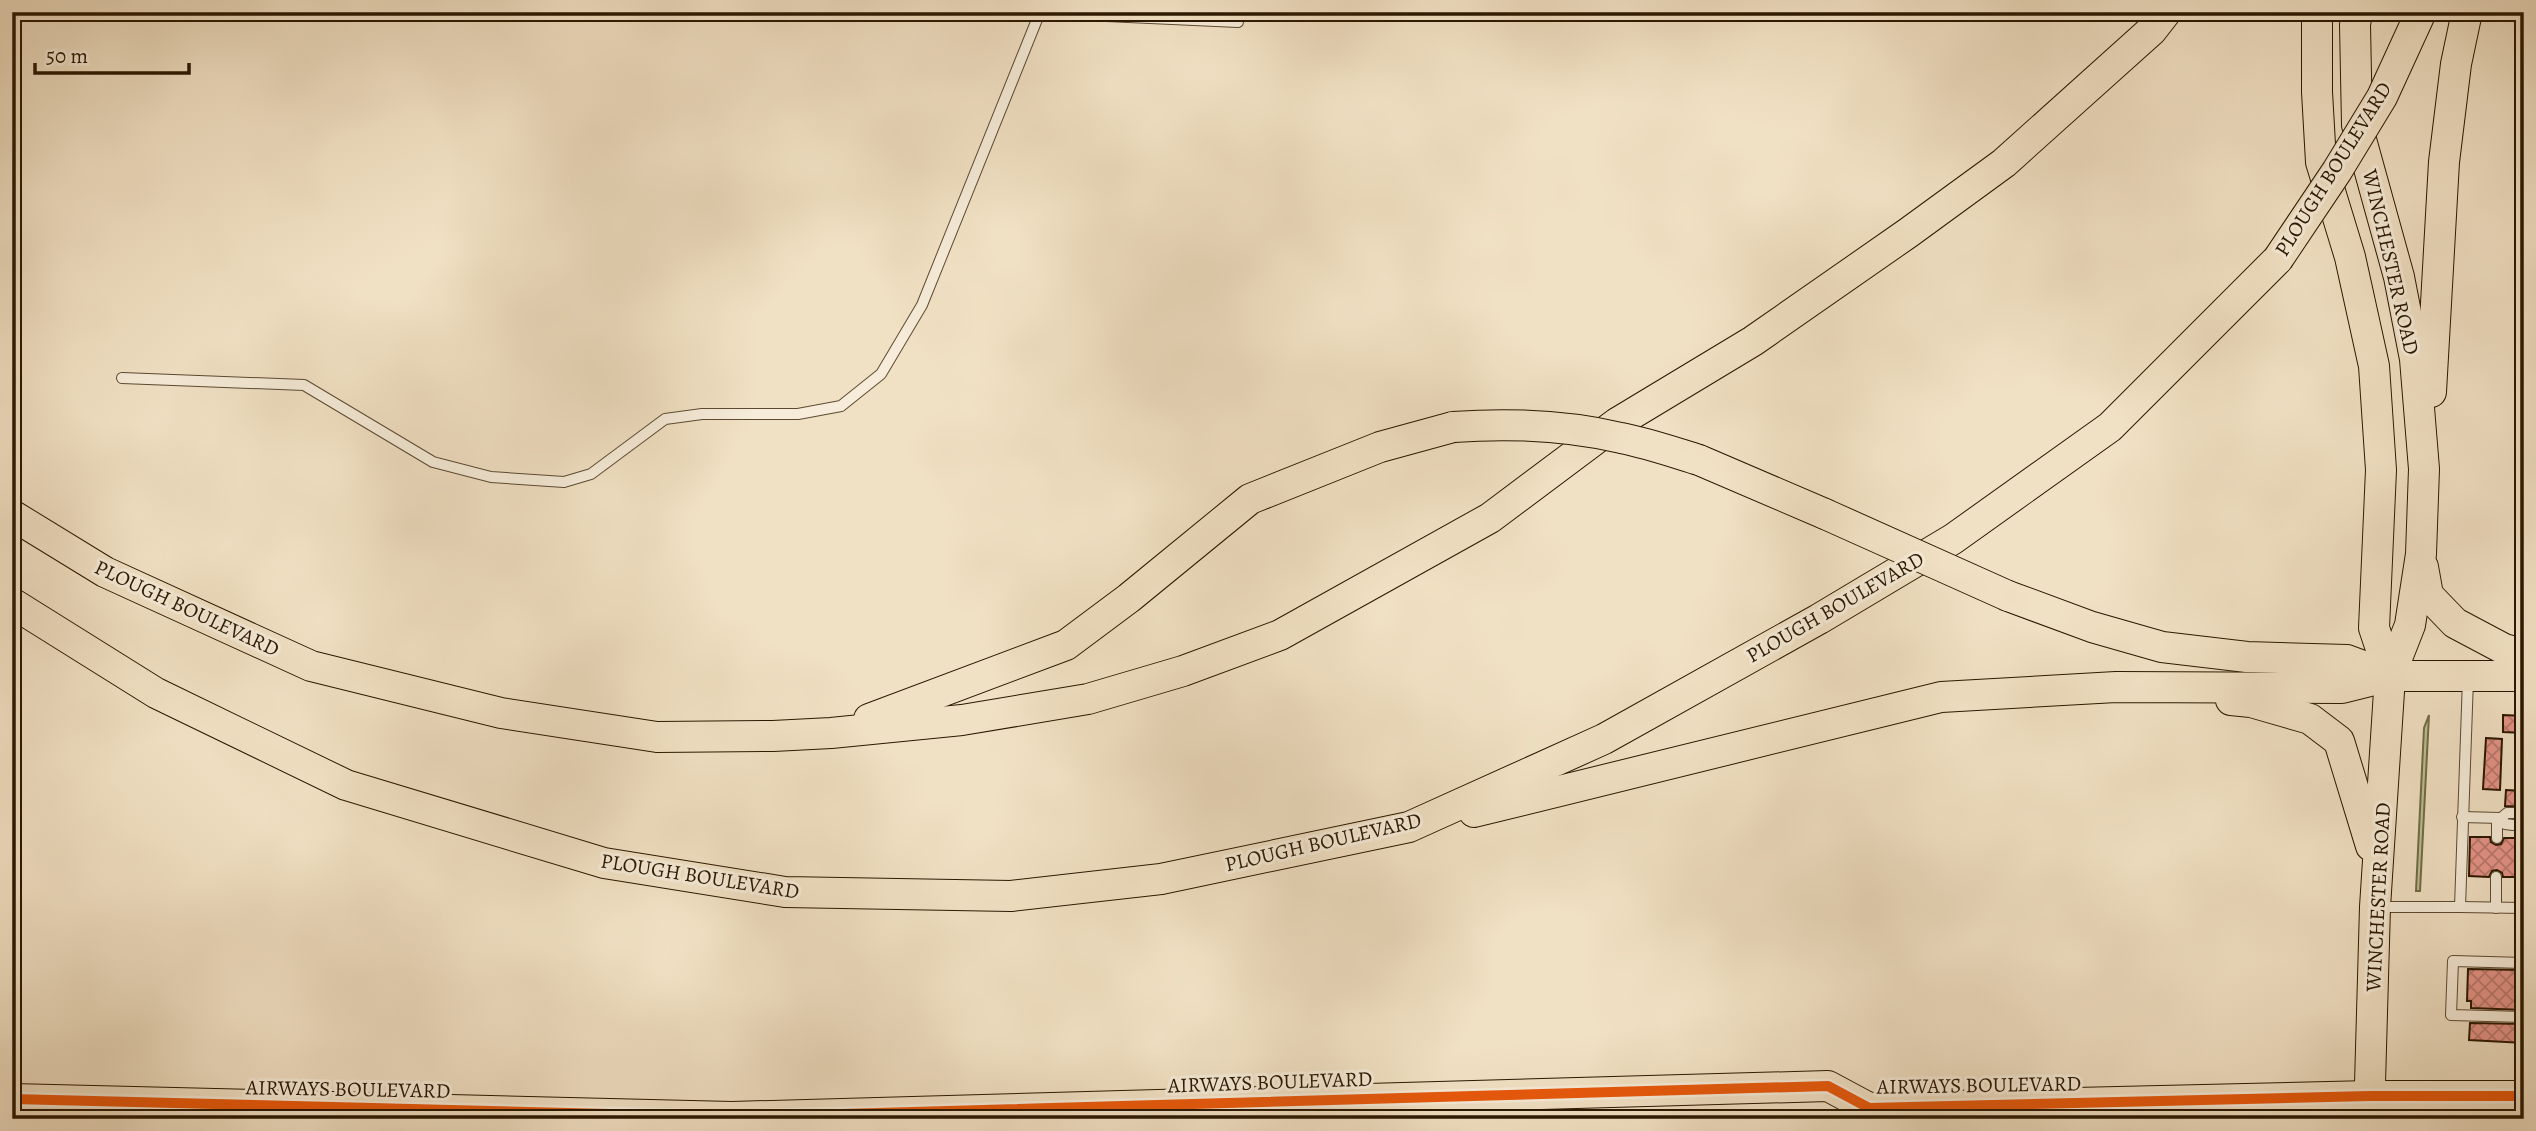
<svg xmlns="http://www.w3.org/2000/svg" width="2536" height="1131" viewBox="0 0 2536 1131" font-family="Alegreya,serif">
	<defs>
		<pattern id="building-cross-hatch" width="8" height="8" patternUnits="userSpaceOnUse" patternTransform="scale(1.75)"><rect width="8" height="8" fill="#e69589"/><path d="M0 0l8 8M0 8l8-8" fill="none" stroke="#bb796e"/></pattern>
	</defs>
	<rect width="100%" height="100%" fill="#f1e1c4"/>
	<filter id="stains"><feTurbulence type="fractalNoise" baseFrequency=".00286" numOctaves="4"/><feColorMatrix values="0 0 0 0 .2 0 0 0 0 .09 0 0 0 0 .02 0 0 0 .5 -.17"/></filter>
	<radialGradient id="worn" r=".72"><stop offset=".6" stop-color="#630" stop-opacity="0"/><stop offset="1" stop-color="#630" stop-opacity=".3"/></radialGradient>
	<!-- green -->
	<path fill="#bcc292" stroke="#736c4a" stroke-width="2" d="M2429,715L2420,891H2416L2424,728Z"/>
	<!-- building -->
	<g fill="url(#building-cross-hatch)" stroke="#2a1701" stroke-width="2">
		<path d="M2503,715L2524,716V733L2503,732Z"/>
		<path d="M2486,738L2502,739L2500,790L2483,789Z"/>
		<path d="M2506,790L2524,791V807L2505,806Z"/>
		<path d="M2470,837H2490L2491,842L2496,845L2501,844L2504,838H2524V877H2503L2502,873L2497,870L2492,871L2489,877L2469,876Z"/>
		<path d="M2468,969L2524,970V1010L2471,1008V1001H2467Z"/>
		<path d="M2470,1023L2524,1024V1043L2469,1040Z"/>
	</g>
	<g fill="none" stroke-linecap="round" stroke-linejoin="round">
		<!-- service casing -->
		<g stroke="#5c4a32" stroke-width="12">
			<g id="service">
				<path d="M1040,13L1238,22"/>
				<path d="M122,378L304,385L433,462L491,477L564,482L591,474L665,419L702,414H798L841,406L881,374L922,305L1040,12"/>
				<path d="M2462,817L2501,818L2507,813H2513"/>
				<path d="M2501,818L2505,824L2513,825"/>
				<path d="M2497,838V818"/>
				<path d="M2379,907H2460L2468,679"/>
				<path d="M2460,907L2524,908"/>
				<path d="M2496,908V877"/>
				<path d="M2524,963L2453,961L2451,1015L2524,1017"/>
				<path d="M2465,1119L2466,1098"/>
			</g>
		</g>
		<!-- primary casing -->
		<g stroke="#2a1701" stroke-width="32">
			<g id="primary">
				<path d="M2317,12V92L2321,162L2350,257L2374,366L2381,470L2374,628L2390,676"/>
				<path d="M2357,12L2355,25L2357,125L2399,277L2415,359L2424,469L2421,554L2410,625L2390,676L2375,907L2369,1119"/>
				<path d="M2431,392L2444,162L2456,64L2467,12"/>
				<path d="M1699,460L1825,514"/>
				<path d="M12,515L105,572L311,666L501,713L657,737L773,736L831,733L962,720L1088,699L1183,671L1280,635L1490,518L1617,423L1753,341L1908,233L2004,163L2152,30L2166,12"/>
				<path d="M2423,567L2428,595L2455,623L2504,649L2524,654"/>
				<path d="M2008,596L2092,627L2162,647L2247,657L2347,660L2390,676"/>
				<path d="M12,603L156,693L346,785L604,863L785,892L1011,896L1161,879L1409,827L1604,739L1819,619L1953,539L2110,427L2278,259"/>
				<path d="M2231,700L2251,702L2310,719L2339,741L2371,846"/>
				<path d="M869,719L1066,645L1129,598L1250,499L1380,447L1453,427"/>
				<path d="M1474,812L1941,697L2116,687L2342,688L2390,676H2524"/>
				<path d="M12,1099L732,1117L1828,1086L1869,1108L2370,1096H2524"/>
			</g>
		</g>
		<!-- service -->
		<use href="#service" stroke="#f6ecd9" stroke-width="10"/>
		<!-- primary -->
		<use href="#primary" stroke="#f1e1c4" stroke-width="30"/>
		<!-- primary-bridge casing -->
		<g stroke="#2a1701" stroke-width="32" stroke-linecap="butt">
			<g id="primary-bridge">
				<path d="M2278,259L2337,171L2382,97L2421,12"/>
				<path d="M1453,427C1509,423 1566,425 1621,438C1647,443 1673,452 1699,460"/>
				<path d="M1825,514L2008,596"/>
			</g>
		</g>
		<!-- primary-bridge -->
		<use href="#primary-bridge" stroke="#f1e1c4" stroke-width="30"/>
		<!-- cycleway casing -->
		<g stroke="#f6ecd9" stroke-width="15">
			<path id="cycleway" d="M12,1099L732,1117L1828,1086L1869,1108L2370,1096H2524"/>
		</g>
		<!-- cycleway -->
		<use href="#cycleway" stroke="#e8590c" stroke-width="10"/>
	</g>
	<g text-anchor="middle" dominant-baseline="central" stroke-width="6" stroke-linejoin="round" paint-order="stroke">
		<!-- street labels -->
		<g font-size="21" fill="#2a1701" stroke="#f6ecd9">
			<text transform="translate(2333 169) rotate(-58)">PLOUGH BOULEVARD</text>
			<text transform="translate(2391 262) rotate(77)">WINCHESTER ROAD</text>
			<text transform="translate(1835 607) rotate(-30)">PLOUGH BOULEVARD</text>
			<text transform="translate(187 608) rotate(25)">PLOUGH BOULEVARD</text>
			<text transform="translate(1323 842) rotate(-13)">PLOUGH BOULEVARD</text>
			<text transform="translate(700 876) rotate(9)">PLOUGH BOULEVARD</text>
			<text transform="translate(2378 897) rotate(-87)">WINCHESTER ROAD</text>
			<text transform="translate(1270 1082) rotate(-2)">AIRWAYS BOULEVARD</text>
			<text transform="translate(1979 1085) rotate(-1)">AIRWAYS BOULEVARD</text>
			<text transform="translate(348 1089) rotate(1)">AIRWAYS BOULEVARD</text>
		</g>
	</g>
	<!-- margin -->
	<rect width="2536" height="1131" fill="none" stroke="#f1e1c4" stroke-width="42"/>
	<rect x="14" y="14" width="2508" height="1103" fill="none" stroke="#2a1701" stroke-width="3.5"/>
	<rect x="21" y="21" width="2494" height="1089" fill="none" stroke="#2a1701" stroke-width="2"/>
	<!-- scale -->
	<path d="M35 63v10h154v-10" fill="none" stroke="#2a1701" stroke-width="3.5"/>
	<text x="46" y="63" font-size="21" fill="#2a1701" stroke="#f6ecd9" stroke-width="5" paint-order="stroke">50 m</text>
	<rect width="100%" height="100%" filter="url(#stains)"/>
	<rect width="100%" height="100%" fill="url(#worn)"/>
</svg>
